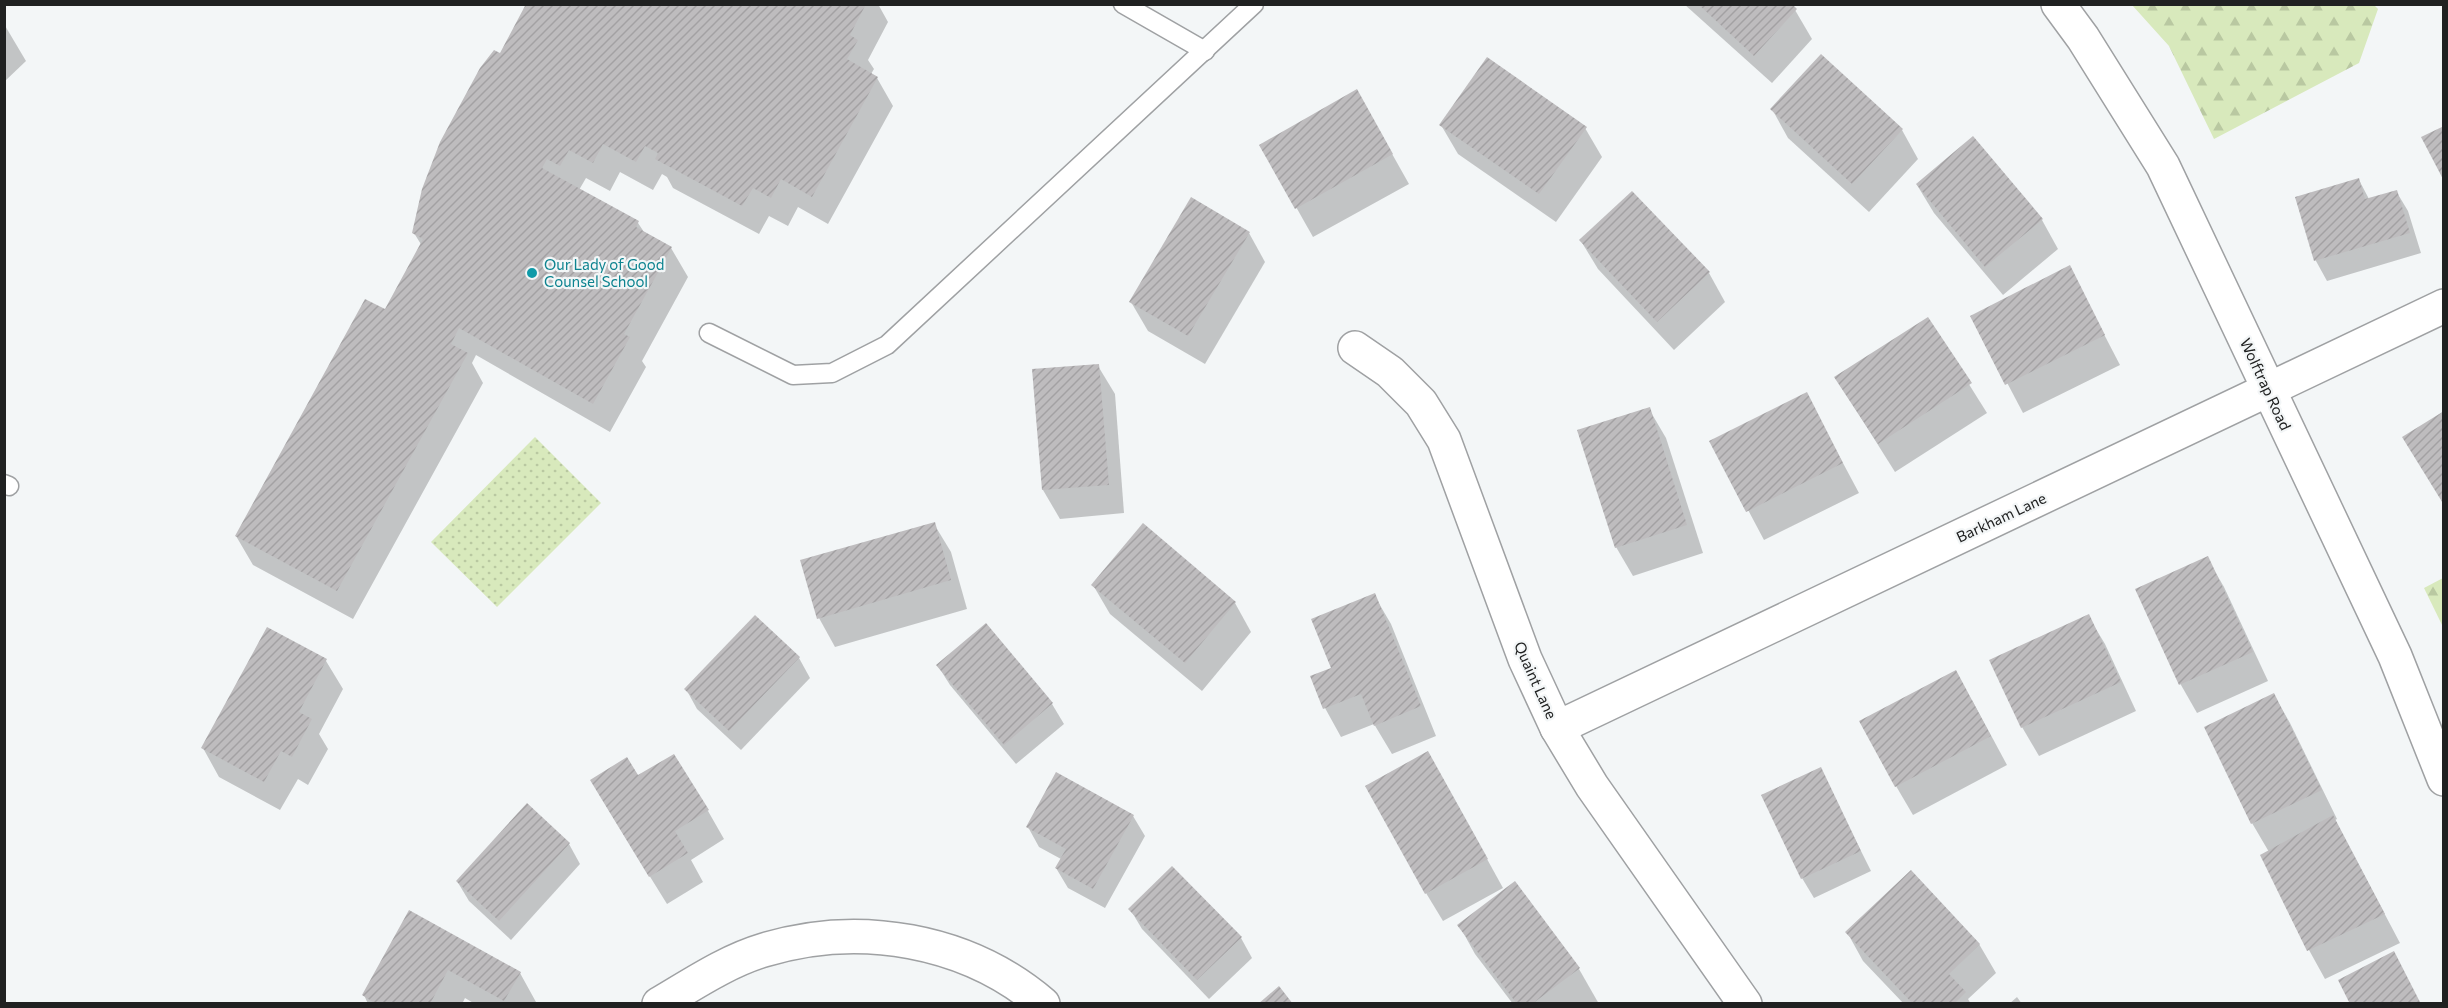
<svg xmlns="http://www.w3.org/2000/svg" width="2448" height="1008" viewBox="0 0 2448 1008" font-family="Commissioner,sans-serif">
	<defs>
		<pattern id="forest-firs" width="22" height="20" patternUnits="userSpaceOnUse" patternTransform="scale(1.5)"><rect width="22" height="20" fill="#d8e9bc"/><path d="M5 1l3.5 6h-7zM16 11l3.5 6h-7z" fill="#b9c8a1"/></pattern>
		<pattern id="park-dots" width="8" height="8" patternUnits="userSpaceOnUse" patternTransform="scale(1.5)"><rect width="8" height="8" fill="#d8e9bc"/><path d="M2 2h.1M6 6h.1" fill="none" stroke="#b9c8a1" stroke-width="1.8" stroke-linecap="round"/></pattern>
		<pattern id="building-hatch" width="6" height="6" patternUnits="userSpaceOnUse" patternTransform="scale(1.5)"><rect width="6" height="6" fill="#bebcbe"/><path d="M-1 1l2-2M0 6l6-6M5 7l2-2" fill="none" stroke="#a3a1a3"/></pattern>
	</defs>
	<rect width="100%" height="100%" fill="#f3f6f7"/>
	<!-- forest -->
	<g fill="url(#forest-firs)">
		<path d="M2374,5L2378,9L2359,63L2214,139L2169,46L2132,5Z"/>
		<path d="M2443,578V627L2424,588Z"/>
	</g>
	<!-- park -->
	<path fill="url(#park-dots)" d="M535,437L601,503L497,607L431,542Z"/>
	<!-- shadow -->
	<g fill="#0003">
		<path d="M528,4H878L888,22L868,60L874,69L871,74L877,78L893,106L828,224L798,207L788,226L769,216L759,234L673,188L667,177L662,174L653,190L620,172L610,191L586,178L579,190L638,223L644,232L671,248L688,277L642,361L646,367L610,432L476,355L472,363L483,383L353,619L253,565L236,536L386,311L422,246L414,233L500,55Z"/>
		<path d="M1684,4H1790L1795,10L1812,39L1772,83Z"/>
		<path d="M4,24L26,61L4,82Z"/>
		<path d="M1772,109L1902,130L1918,159L1869,212L1788,138Z"/>
		<path d="M1373,120L1409,184L1313,237L1261,145Z"/>
		<path d="M1441,125L1585,128L1602,157L1556,222L1458,154Z"/>
		<path d="M2359,180L2369,199L2396,191L2408,211L2421,253L2327,281L2316,261L2297,198Z"/>
		<path d="M1917,185L2042,220L2058,249L2003,295L1934,213Z"/>
		<path d="M1632,193L1709,273L1725,302L1674,350L1598,269L1581,241Z"/>
		<path d="M1249,233L1265,262L1205,364L1148,331L1131,302Z"/>
		<path d="M2069,267L2120,365L2023,413L1972,316Z"/>
		<path d="M1928,319L1987,413L1895,472L1836,378Z"/>
		<path d="M1098,366L1115,394L1124,513L1060,519L1043,490Z"/>
		<path d="M1806,394L1859,493L1764,540L1712,442Z"/>
		<path d="M1649,409L1666,438L1703,553L1633,576L1616,547Z"/>
		<path d="M934,524L951,552L967,609L835,647L819,618Z"/>
		<path d="M2207,558L2224,587L2268,681L2197,713L2181,685L2137,589Z"/>
		<path d="M1093,585L1235,603L1251,632L1202,691L1110,614Z"/>
		<path d="M1374,595L1391,624L1436,736L1392,754L1374,724L1341,737L1325,708L1312,677L1333,669Z"/>
		<path d="M2088,616L2105,644L2136,711L2039,756L2022,727Z"/>
		<path d="M986,625L1052,704L1064,724L1016,764L950,685L938,666Z"/>
		<path d="M268,629L326,661L343,689L319,734L328,749L308,785L298,779L280,810L219,777L203,748Z"/>
		<path d="M799,658L810,678L741,750L697,709L686,689Z"/>
		<path d="M2274,695L2290,723L2337,819L2335,820L2400,943L2325,979L2309,950L2269,852L2252,823Z"/>
		<path d="M1972,700L2007,765L1913,815L1896,786Z"/>
		<path d="M1820,769L1871,871L1814,898L1802,878Z"/>
		<path d="M638,777L708,811L724,839L691,860L703,882L667,904L608,809Z"/>
		<path d="M1444,781L1503,888L1443,921L1426,893Z"/>
		<path d="M1133,816L1145,836L1105,908L1068,888L1056,868L1061,859L1039,847L1028,827Z"/>
		<path d="M569,844L580,864L511,940L469,901L457,881Z"/>
		<path d="M1130,909L1241,938L1252,958L1209,999L1142,929Z"/>
		<path d="M410,912L520,973L536,1002L535,1004H475L465,998L462,1004H368L364,995Z"/>
		<path d="M1459,925L1579,969L1599,1004H1513L1475,954Z"/>
		<path d="M1847,932L1979,944L1996,973L1968,999L1971,1004H1904L1863,961Z"/>
		<path d="M2017,997L2022,1004H2009Z"/>
	</g>
	<!-- building -->
	<g fill="url(#building-hatch)">
		<path d="M526,4H866L850,35L858,40L847,59L878,77L812,197L781,179L771,198L753,188L742,206L655,159L658,153L645,146L636,162L603,144L593,163L569,150L560,166L547,159L542,168L639,221L636,227L672,247L624,334L630,337L593,404L459,328L451,344L468,353L337,591L235,536L365,299L385,309L423,239L412,233L422,189L440,142L480,68L494,50L500,53Z"/>
		<path d="M1698,4H1792L1797,9L1754,56Z"/>
		<path d="M1821,54L1903,129L1852,184L1770,109Z"/>
		<path d="M1487,57L1587,127L1539,194L1439,125Z"/>
		<path d="M1357,89L1393,154L1295,209L1259,145Z"/>
		<path d="M2444,126V181L2421,137Z"/>
		<path d="M1973,136L2043,219L1985,267L1916,184Z"/>
		<path d="M2359,178L2365,199L2397,190L2410,233L2314,261L2295,197Z"/>
		<path d="M1632,191L1710,272L1657,322L1579,240Z"/>
		<path d="M1191,197L1250,232L1188,336L1129,302Z"/>
		<path d="M2070,265L2105,335L2005,385L1970,316Z"/>
		<path d="M1928,317L1972,383L1878,444L1834,377Z"/>
		<path d="M1099,364L1109,485L1042,490L1032,369Z"/>
		<path d="M1807,392L1843,463L1746,512L1709,441Z"/>
		<path d="M1650,407L1687,525L1615,548L1577,430Z"/>
		<path d="M2444,411V505L2402,437Z"/>
		<path d="M935,522L951,580L817,619L800,560Z"/>
		<path d="M1143,523L1236,602L1185,663L1091,585Z"/>
		<path d="M2208,556L2253,652L2179,685L2135,589Z"/>
		<path d="M1375,593L1421,706L1374,726L1361,694L1323,709L1310,676L1331,668L1311,619Z"/>
		<path d="M2089,614L2121,682L2021,728L1989,660Z"/>
		<path d="M755,615L800,657L729,731L684,689Z"/>
		<path d="M986,623L1053,703L1004,745L936,665Z"/>
		<path d="M267,627L327,659L299,712L312,719L292,757L281,751L264,782L201,748Z"/>
		<path d="M1956,670L1991,736L1895,787L1859,721Z"/>
		<path d="M2274,693L2322,790L2251,824L2204,727Z"/>
		<path d="M1428,751L1488,859L1425,894L1365,786Z"/>
		<path d="M674,754L709,810L675,831L688,853L649,877L590,780L627,757L638,775Z"/>
		<path d="M1821,767L1861,851L1801,879L1761,795Z"/>
		<path d="M1056,772L1134,815L1093,889L1055,868L1066,849L1026,827Z"/>
		<path d="M527,803L570,843L499,921L456,881Z"/>
		<path d="M2333,815L2385,914L2307,951L2260,855Z"/>
		<path d="M1172,866L1242,937L1197,980L1128,909Z"/>
		<path d="M1911,870L1980,944L1949,974L1966,992L1954,1004H1913L1845,932Z"/>
		<path d="M1515,881L1580,968L1532,1004H1517L1457,925Z"/>
		<path d="M409,910L521,972L504,1001L448,970L430,1004H376L362,995Z"/>
		<path d="M2394,951L2421,1004H2350L2338,980Z"/>
		<path d="M1279,986L1293,1004H1258Z"/>
	</g>
	<g fill="none" stroke-linecap="round" stroke-linejoin="round">
		<!-- service casing -->
		<g stroke="#9fa1a3" stroke-width="21">
			<g id="service">
				<path d="M1123,4L1205,51"/>
				<path d="M709,333L793,375L832,373L887,345L1254,4"/>
				<path d="M4,484L9,486"/>
			</g>
		</g>
		<!-- minor casing -->
		<g stroke="#9fa1a3" stroke-width="36">
			<g id="minor">
				<path d="M1355,348L1390,372L1421,403L1444,440L1525,659L1557,728L1592,786L1745,1004"/>
				<path d="M1557,728L2444,306"/>
				<path d="M659,1004C693,984 727,961 764,950C859,921 967,939 1043,1004"/>
			</g>
		</g>
		<!-- tertiary casing -->
		<g stroke="#9fa1a3" stroke-width="36">
			<path id="tertiary" d="M2058,4L2083,38L2163,166L2395,656L2444,779"/>
		</g>
		<!-- service -->
		<use href="#service" stroke="#fff" stroke-width="18"/>
		<!-- minor -->
		<use href="#minor" stroke="#fff" stroke-width="33"/>
		<!-- tertiary -->
		<use href="#tertiary" stroke="#fff" stroke-width="33"/>
	</g>
	<!-- markers -->
	<circle fill="#0f9aa8" stroke="#f3f6f7" stroke-width="2" cx="532" cy="273" r="6"/>
	<g text-anchor="middle" dominant-baseline="central" stroke-width="4.5" stroke-linejoin="round" paint-order="stroke">
		<!-- culture labels -->
		<g font-size="15" fill="#0d838f" stroke="#f3f6f7" text-anchor="start">
			<text x="544" y="264">Our Lady of Good<tspan x="544" dy="17">Counsel School</tspan></text>
		</g>
		<!-- street labels -->
		<g font-size="15" fill="#202121" stroke="#f3f6f7">
			<text transform="translate(2266 384) rotate(65)">Wolftrap Road</text>
			<text transform="translate(2001 517) rotate(-25)">Barkham Lane</text>
			<text transform="translate(1536 680) rotate(66)">Quaint Lane</text>
		</g>
	</g>
	<!-- border -->
	<rect width="2448" height="1008" fill="none" stroke="#202121" stroke-width="12"/>
</svg>
